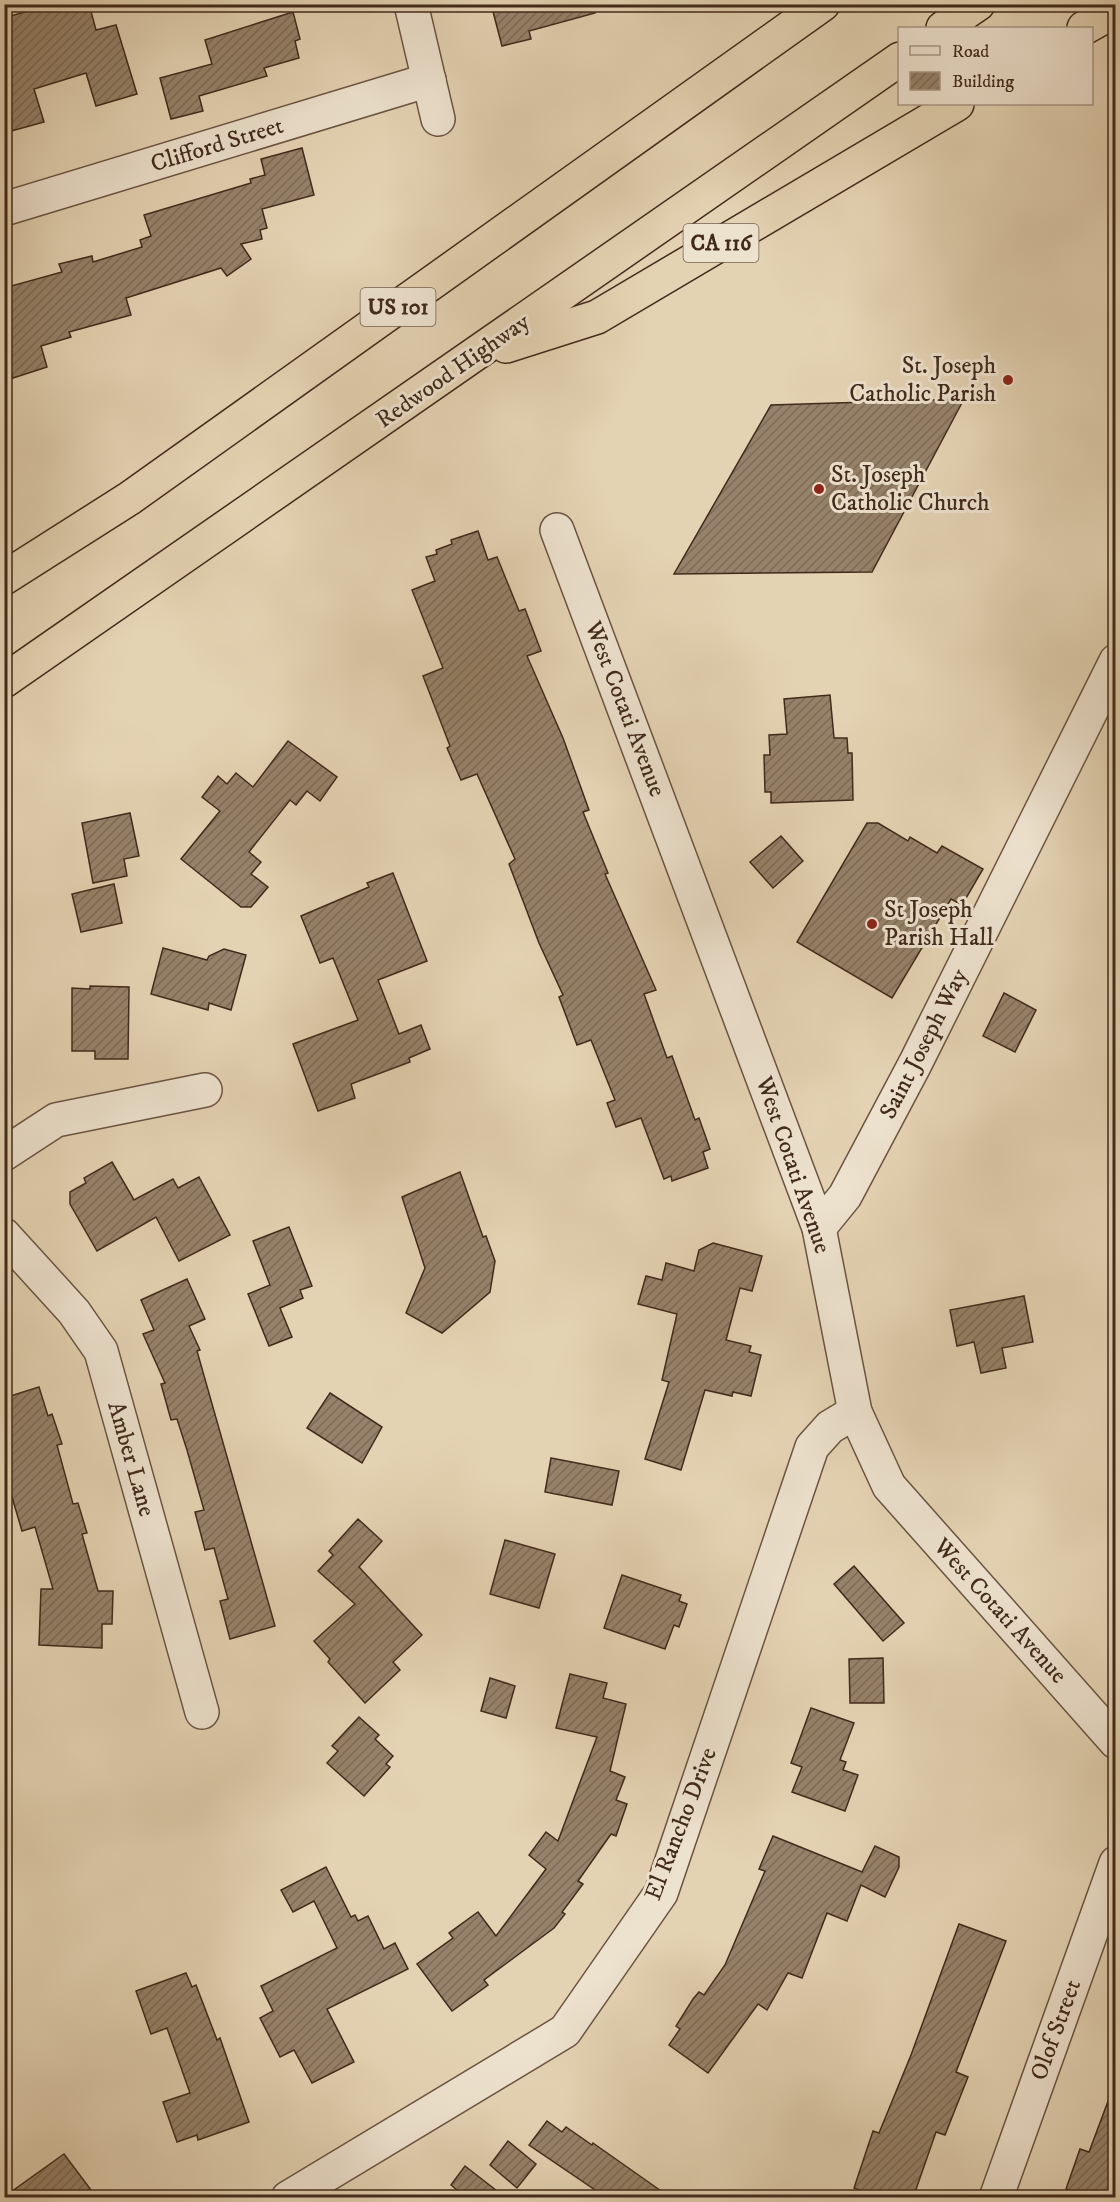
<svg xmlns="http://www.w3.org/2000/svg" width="1120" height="2202" viewBox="0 0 1120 2202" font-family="'IM FELL DW Pica',serif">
	<defs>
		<pattern id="building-hatch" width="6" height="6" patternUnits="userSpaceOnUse" patternTransform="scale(1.5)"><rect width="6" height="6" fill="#96826a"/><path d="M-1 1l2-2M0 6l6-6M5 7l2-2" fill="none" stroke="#7c6b56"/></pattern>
	</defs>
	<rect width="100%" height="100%" fill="#e4d3b3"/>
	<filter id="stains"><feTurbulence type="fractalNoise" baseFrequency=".00333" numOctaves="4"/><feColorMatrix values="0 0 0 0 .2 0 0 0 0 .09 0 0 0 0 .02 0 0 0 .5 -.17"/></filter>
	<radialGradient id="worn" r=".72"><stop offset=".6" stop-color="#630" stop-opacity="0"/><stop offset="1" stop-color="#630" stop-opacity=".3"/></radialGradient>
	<!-- building -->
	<g fill="url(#building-hatch)" stroke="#412a1b" stroke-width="1.5">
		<path d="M51,4H89L96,30L116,25L137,94L96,106L86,73L34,89L44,122L4,133V18Z"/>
		<path d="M491,4H594L595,13L529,31L531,39L502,46Z"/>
		<path d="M293,12L300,39L295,41L299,58L264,68L267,76L199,96L203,111L171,119L160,78L212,64L205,40Z"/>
		<path d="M302,148L314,195L262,209L267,228L260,230L262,239L241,244L251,259L227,276L221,268L126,298L131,315L69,332L71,337L41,346L47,367L13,378L4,350V288L62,272L59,264L92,256L93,262L142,247L140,240L151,236L144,215L251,183L250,179L265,175L261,159Z"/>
		<path d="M964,399L872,572L674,574L771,405Z"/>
		<path d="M478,531L488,560L497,557L519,611L525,609L541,651L527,656L563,738L589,810L583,812L608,873L605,874L656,990L644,994L667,1058L672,1056L695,1120L699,1118L710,1149L703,1152L708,1168L672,1181L671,1176L664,1179L641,1118L616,1127L607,1103L615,1100L591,1040L577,1045L559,997L563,995L539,943L509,864L515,859L477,774L461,780L447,748L450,746L423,676L443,668L412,590L435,581L426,557L437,554L436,550L452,544L451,540Z"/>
		<path d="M830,695L834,738H847L848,753H852L853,800L771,803V792H765L764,755H770L769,735L787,734L784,699Z"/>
		<path d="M288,741L337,777L320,801L307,791L296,805L290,800L249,852L261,862L251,874L268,887L251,907H241L181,859L220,811L202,797L218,776L227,784L236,773L253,787Z"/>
		<path d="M130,813L139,856L124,859L127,876L93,883L82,823Z"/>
		<path d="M867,823H878L908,841L910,837L937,853L942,846L983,869L962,905L951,899L892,998L797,942Z"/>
		<path d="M781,836L803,861L773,888L750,862Z"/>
		<path d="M393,873L427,961L378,980L399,1034L421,1025L430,1049L409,1058L410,1062L351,1084L355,1098L318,1111L293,1044L358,1020L333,958L320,963L301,916L369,887L367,883Z"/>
		<path d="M114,884L122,923L81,932L72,894Z"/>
		<path d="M163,948L207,960L209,956L224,949L246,955L231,1010L209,1003L208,1010L151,994Z"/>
		<path d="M90,986L129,987L128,1059H95V1051H72V988L90,989Z"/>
		<path d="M1004,993L1036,1010L1015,1052L983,1036Z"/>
		<path d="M112,1162L134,1200L173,1179L178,1188L199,1177L230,1235L179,1261L156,1217L97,1251L70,1204V1192L86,1183L84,1178Z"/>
		<path d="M460,1172L483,1237L486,1236L495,1261L490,1292L442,1333L406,1313L425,1268L402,1197Z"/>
		<path d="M289,1227L312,1286L300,1290L303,1298L280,1308L292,1337L269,1346L248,1294L270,1285L253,1241Z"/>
		<path d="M713,1243L762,1256L752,1291L740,1288L726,1340L751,1346L749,1352L761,1355L751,1396L733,1392L732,1396L705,1390L681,1470L645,1459L669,1382L662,1380L677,1314L638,1304L646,1276L662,1280L666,1263L694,1271L699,1250Z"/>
		<path d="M187,1279L205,1319L189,1326L200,1350L197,1351L275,1626L230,1639L220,1601L228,1599L214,1548L205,1550L195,1512L204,1510L187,1450L177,1419L171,1420L161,1384L165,1383L143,1334L154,1330L141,1300Z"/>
		<path d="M1024,1296L1033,1342L1002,1348L1006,1368L981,1373L974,1342L957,1346L950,1310Z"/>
		<path d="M39,1387L48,1416L52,1414L62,1444L57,1445L73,1504L78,1503L87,1533L82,1534L98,1591H113L112,1624H102V1648L39,1645L41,1589H53L35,1527L22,1531L4,1470V1449L12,1447L4,1421V1398Z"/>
		<path d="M330,1393L382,1427L362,1463L307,1428Z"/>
		<path d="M551,1458L619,1471L612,1505L545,1492Z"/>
		<path d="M358,1519L382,1541L359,1567L422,1635L393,1662L400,1670L365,1703L328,1662L330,1659L314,1641L355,1604L318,1571L333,1555L329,1551Z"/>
		<path d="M505,1540L555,1554L539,1608L490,1594Z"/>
		<path d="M854,1566L904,1623L883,1641L834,1584Z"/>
		<path d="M622,1575L681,1595L679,1601L687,1604L679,1627L674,1625L665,1649L604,1628Z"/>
		<path d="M883,1658L884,1703H850L849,1659Z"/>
		<path d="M570,1674L607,1683L603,1698L626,1704L610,1771L625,1777L616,1800L627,1804L616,1836L611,1834L578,1881L583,1884L562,1912L565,1914L554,1928L484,1980L488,1985L452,2011L417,1964L453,1938L449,1933L478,1912L496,1936L546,1869L529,1855L546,1832L558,1841L597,1737L556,1728Z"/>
		<path d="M490,1678L515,1686L506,1718L481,1711Z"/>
		<path d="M811,1708L854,1723L840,1760L846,1762L843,1770L858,1775L845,1811L792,1792L802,1767L791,1763Z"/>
		<path d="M359,1717L379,1735L375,1739L393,1756L386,1764L390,1767L364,1796L327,1763L338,1751L332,1746Z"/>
		<path d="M773,1836L862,1872L875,1846L899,1857V1867L885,1897L861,1885L847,1921L827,1913L802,1978L788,1973L767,2010L758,2004L708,2073L669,2045L680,2029L676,2026L693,1999L699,1992L704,1995L725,1965L765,1871L759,1869Z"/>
		<path d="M326,1867L351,1917L355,1915L358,1921L368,1916L384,1949L395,1943L408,1969L327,2009L354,2062L312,2083L294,2050L280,2057L260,2018L273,2011L261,1986L337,1948L314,1901L293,1912L281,1890Z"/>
		<path d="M959,1924L1006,1941L956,2072L968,2077L945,2135L936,2132L913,2198H882L854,2188L873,2131L879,2133L911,2055Z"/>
		<path d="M186,1973L192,1987L196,1985L217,2040L220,2038L249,2122L198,2140L197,2135L177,2142L163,2102L190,2093L167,2028L151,2034L136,1991Z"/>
		<path d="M1113,2088H1116V2198H1090L1066,2189L1080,2149L1089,2152Z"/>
		<path d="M547,2121L562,2132L566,2127L592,2145L593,2143L671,2198H607L529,2145Z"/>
		<path d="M508,2141L536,2164L517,2188L490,2165Z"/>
		<path d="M64,2154L97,2198H4V2197Z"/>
		<path d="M465,2166L506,2198H466L451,2185Z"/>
	</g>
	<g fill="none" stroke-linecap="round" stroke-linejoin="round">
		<!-- street casing -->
		<g stroke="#6a5441" stroke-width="36">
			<g id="street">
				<path d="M411,4L438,119"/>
				<path d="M4,209L429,80"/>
				<path d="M557,530L819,1228L855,1412L889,1486L1116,1742"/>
				<path d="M4,1154L56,1120L205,1090"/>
				<path d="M819,1228L845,1196L915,1064L1116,661"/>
				<path d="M4,1235L74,1312L101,1351L202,1712"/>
				<path d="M288,2198L565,2031L661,1893L812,1447L830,1427L855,1412"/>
				<path d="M996,2198L1116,1863"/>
			</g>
		</g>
		<!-- highway casing -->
		<g stroke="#412a1b" stroke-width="36">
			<g id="highway">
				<path d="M943,28L978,4"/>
				<path d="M1084,28L1116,10"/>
				<path d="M506,346L597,317L957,104"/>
				<path d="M4,578L130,498L823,4"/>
				<path d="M4,681L900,59"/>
			</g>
		</g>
		<!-- street -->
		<use href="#street" stroke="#ede2ce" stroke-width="33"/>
		<!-- highway -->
		<use href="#highway" stroke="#e4d3b3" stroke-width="33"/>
	</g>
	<!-- markers -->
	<g fill="#8f2418" stroke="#ede2ce" stroke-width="2">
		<circle cx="1008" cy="380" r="6"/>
		<circle cx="819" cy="489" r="6"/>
		<circle cx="872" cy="924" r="6"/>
	</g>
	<g text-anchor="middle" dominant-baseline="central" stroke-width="6" stroke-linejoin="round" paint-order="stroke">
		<!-- shield labels -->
		<g fill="#ede2ce" stroke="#756151" stroke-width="1.5">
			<rect x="683.5" y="224" width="75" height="38" rx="4.5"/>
			<rect x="360.5" y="288" width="75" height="38" rx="4.5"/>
		</g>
		<g font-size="22" font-weight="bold" fill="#412a1b">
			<text x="721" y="243">CA 116</text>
			<text x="398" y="307">US 101</text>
		</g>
		<!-- street labels -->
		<g font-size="24" fill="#412a1b" stroke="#ede2ce">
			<text transform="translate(217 145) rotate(-17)">Clifford Street</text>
			<text transform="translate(453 371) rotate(-35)">Redwood Highway</text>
			<text transform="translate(625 709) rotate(69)">West Cotati Avenue</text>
			<text transform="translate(924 1044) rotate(-63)">Saint Joseph Way</text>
			<text transform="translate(793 1165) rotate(71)">West Cotati Avenue</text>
			<text transform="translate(131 1459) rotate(74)">Amber Lane</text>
			<text transform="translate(1000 1611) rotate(48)">West Cotati Avenue</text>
			<text transform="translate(681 1824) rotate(-69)">El Rancho Drive</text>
			<text transform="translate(1056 2030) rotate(-70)">Olof Street</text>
		</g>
		<!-- poi labels -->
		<g font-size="24" fill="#412a1b" stroke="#ede2ce" text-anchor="start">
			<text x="996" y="366" text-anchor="end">St. Joseph<tspan x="996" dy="28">Catholic Parish</tspan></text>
			<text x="831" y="475">St. Joseph<tspan x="831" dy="28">Catholic Church</tspan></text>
			<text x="884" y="910">St Joseph<tspan x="884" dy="28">Parish Hall</tspan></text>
		</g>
	</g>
	<!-- margin -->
	<rect width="1120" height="2202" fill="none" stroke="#e4d3b3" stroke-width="24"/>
	<rect x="6" y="6" width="1108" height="2190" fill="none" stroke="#412a1b" stroke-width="3"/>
	<rect x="12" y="12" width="1096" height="2178" fill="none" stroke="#412a1b" stroke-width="1.5"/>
	<!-- legend -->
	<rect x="898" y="27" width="195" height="78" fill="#ede2ce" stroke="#a89886" stroke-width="1.5"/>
	<rect x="910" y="46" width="30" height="9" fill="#ede2ce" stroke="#a89886" stroke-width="1.5"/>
	<text x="952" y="57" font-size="18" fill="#412a1b">Road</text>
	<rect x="910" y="72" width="30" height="18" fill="url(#building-hatch)" stroke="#a89886" stroke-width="1.5"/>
	<text x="952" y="87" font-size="18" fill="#412a1b">Building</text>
	<rect width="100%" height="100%" filter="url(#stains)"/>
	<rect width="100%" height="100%" fill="url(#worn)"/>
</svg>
